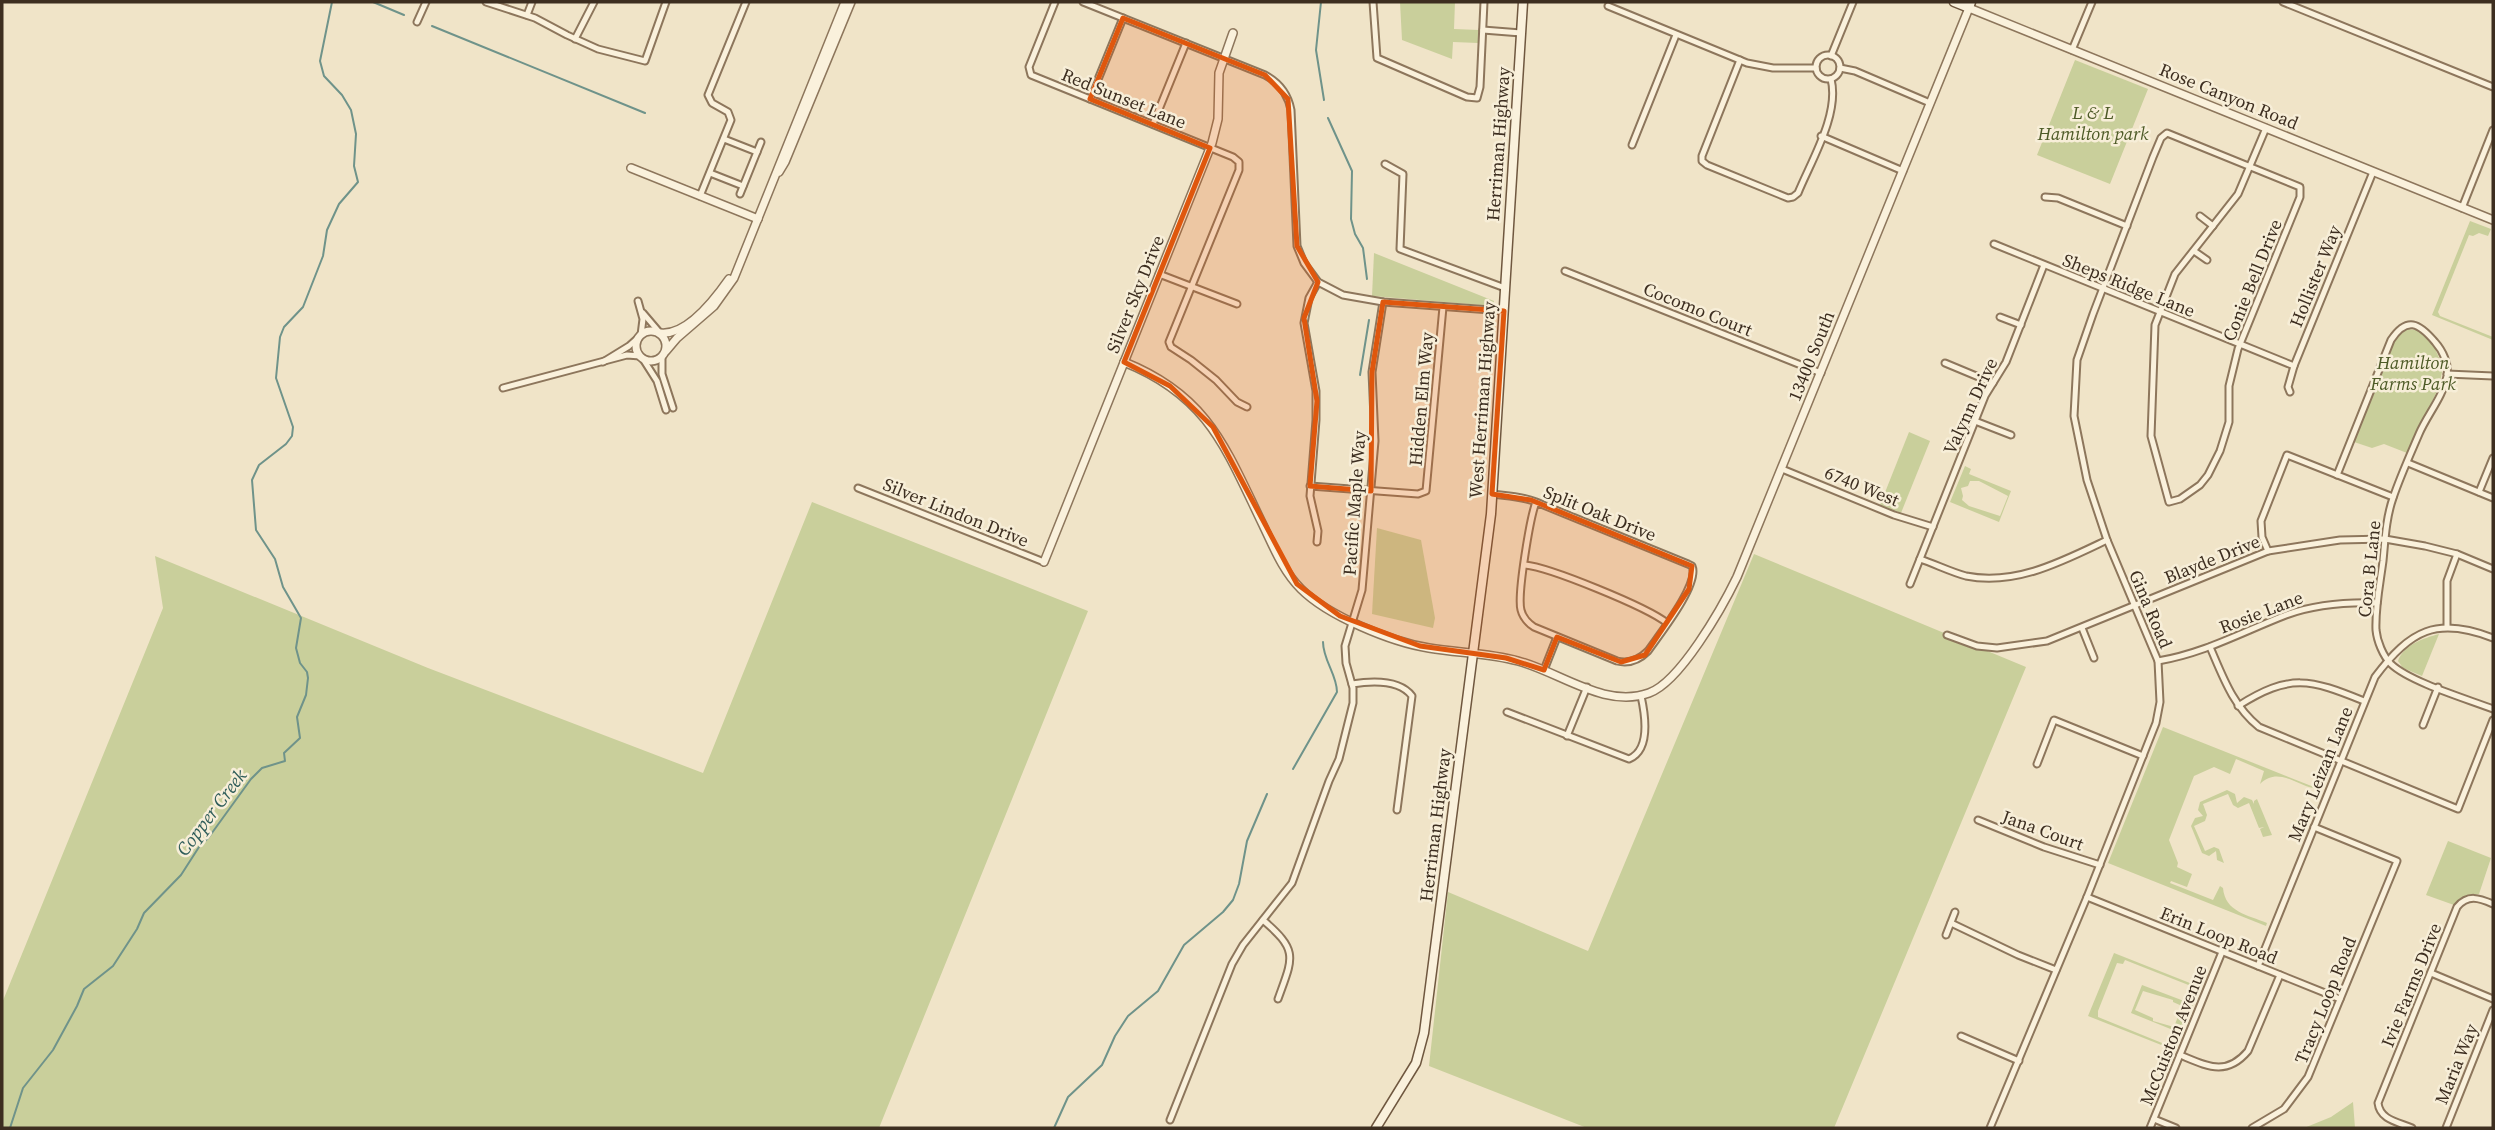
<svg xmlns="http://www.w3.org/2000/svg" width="2495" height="1130" viewBox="0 0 2495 1130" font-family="'Source Serif 4',serif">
	<rect width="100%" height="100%" fill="#f0e4c8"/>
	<!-- green -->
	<g fill="#c9cf9b" fill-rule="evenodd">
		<path d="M1400,2H1455L1454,29L1479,30L1478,43L1453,42L1452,59L1402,40Z"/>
		<path d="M2075,60L2148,89L2110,184L2037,155Z"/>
		<path d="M2470,221L2491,229L2488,236L2479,233L2473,236L2469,235L2438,312L2440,316L2493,337V340L2432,315Z"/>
		<path d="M1374,253L1494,301L1493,306L1372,296Z"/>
		<path d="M2408,329L2422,331L2433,344L2443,367L2439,387L2407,453L2384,444L2372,448L2354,442L2396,337Z"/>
		<path d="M1909,432L1930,441L1901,513L1880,505Z"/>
		<path d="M1965,466L1971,469L1969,474L2011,491L1999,522L1950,502ZM1970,481H1979L2008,496L2000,516L1969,506L1962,500L1963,496L1961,488L1968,486Z"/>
		<path d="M812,502L1088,611L879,1128H2V1003L163,608L155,556L428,668L703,773Z"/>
		<path d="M1377,528L1421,540L1435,618L1433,628L1372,614Z"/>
		<path d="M1754,554L2026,667L1834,1128H1587L1429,1066L1448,892L1588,951Z"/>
		<path d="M2439,634L2422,676L2403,668L2398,661C2403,645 2424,638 2439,634Z"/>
		<path d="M2163,727L2319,789C2299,788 2279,765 2260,784L2264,771L2236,759L2230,774L2214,767L2194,776L2169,840L2178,863L2177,867L2192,874L2187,887L2171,881L2170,883L2213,900L2220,886L2223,888C2225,912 2248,915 2267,923L2266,926L2108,863Z"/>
		<path d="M2227,790L2235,794L2237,803L2244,797L2252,800L2254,804V801L2257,799L2272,835L2263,837L2260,829L2264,827L2259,828L2249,803L2238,808L2233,805L2228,794L2203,804L2207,815L2205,821L2194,826L2205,851L2214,847L2219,849L2224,863L2217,860L2216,851L2209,856L2202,853L2191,826L2195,818L2203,816L2198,810L2200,802Z"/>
		<path d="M2448,841L2491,858L2479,894L2462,897L2454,905L2426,895Z"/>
		<path d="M2114,953L2200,987L2197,994L2190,991L2191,986L2125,960L2123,964L2117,963L2098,1011V1017L2167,1045L2169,1041L2176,1045L2174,1050L2088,1016Z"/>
		<path d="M2142,985L2184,1001L2187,996L2195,1000L2179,1038L2171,1036L2173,1030L2131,1013ZM2143,991L2173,1000V1002L2182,1006L2174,1027L2153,1021V1018L2135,1010Z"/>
		<path d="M2353,1102L2355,1128H2304L2331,1117Z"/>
	</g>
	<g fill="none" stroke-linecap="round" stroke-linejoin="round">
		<!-- stream -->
		<g stroke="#6f938a" stroke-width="2">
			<path d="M373,2L404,15"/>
			<path d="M1321,2L1316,50L1324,100"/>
			<path d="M432,26L645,113"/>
			<path d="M1328,118L1352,171L1351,219L1355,234L1363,248L1367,279"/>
			<path d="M1360,375L1369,320"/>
			<path d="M1293,769L1337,692C1337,675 1323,660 1323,642"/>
			<path d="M10,1128L23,1088L53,1050L77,1006L84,989L113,966L137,929L144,913L181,875L199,847L209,837L251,779L262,768L285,761L284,753L300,738L297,717L306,695L308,678L307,672L300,663L296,648L301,618L283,587L275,559L256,530L252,480L259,465L286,444L292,436L293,427L276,378L280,337L284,327L303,307L323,256L327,230L339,204L358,182L354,166L356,134L351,110L342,95L324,76L320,61L332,2"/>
			<path d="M1054,1128L1068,1097L1102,1065L1115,1036L1128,1016L1158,991L1184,945L1223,912L1233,900L1239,884L1247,841L1267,794"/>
		</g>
		<!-- minor casing -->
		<g stroke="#8d765c" stroke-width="9">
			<g id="minor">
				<path d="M486,2L535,18L567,35L598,49L645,61L666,2"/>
				<path d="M1055,2L1029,67L1031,75L1233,157L1239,162V170L1169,342L1171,347L1191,360L1216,380L1237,402L1247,407"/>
				<path d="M1083,2L1265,75C1280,83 1288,94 1291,110L1297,246L1304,263L1318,282L1343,295L1383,302L1504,311"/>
				<path d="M1373,2L1377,58L1467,97L1477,98L1480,87L1484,2"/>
				<path d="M2283,2L2493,87"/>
				<path d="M1608,6L1747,63L1773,68H1816"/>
				<path d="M527,15L532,2"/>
				<path d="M417,22L426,2"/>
				<path d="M1483,30L1521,33"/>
				<path d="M575,39L594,2"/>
				<path d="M2072,50L2092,2"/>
				<circle cx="1828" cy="67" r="12"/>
				<path d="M1831,56L1853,2"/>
				<path d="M1740,60L1702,156V161L1707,165L1788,198L1793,197L1798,193C1811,161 1840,114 1831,79"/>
				<path d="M1840,68L1855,71L1930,103"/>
				<path d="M1090,99L1123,18"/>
				<path d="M1153,124L1186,43"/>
				<path d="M1821,136L1903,171"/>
				<path d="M724,139L757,152"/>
				<path d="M1632,145L1676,35"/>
				<path d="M1385,164L1403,174L1400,249L1505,288"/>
				<path d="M710,173L743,186"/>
				<path d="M740,194L761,142"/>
				<path d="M700,196L731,120L728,112L712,103L708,95L746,2"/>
				<path d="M2045,197L2058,198L2127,226"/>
				<path d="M2462,208L2493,130"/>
				<path d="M2200,216L2213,226"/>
				<path d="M1994,244L2294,366"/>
				<path d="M2194,251L2207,260"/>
				<path d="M1565,271L1821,373"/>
				<path d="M1159,274L1237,304"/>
				<path d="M638,301L643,319L641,335"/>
				<path d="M643,313L660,333"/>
				<path d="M2000,317L2021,325"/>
				<path d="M662,357V374L673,408"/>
				<path d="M643,359L657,381L666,410"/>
				<path d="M603,362L629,346L639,337"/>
				<path d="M1945,363L1993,383"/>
				<path d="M2447,374L2493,376"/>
				<path d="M503,388L627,355L640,356"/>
				<path d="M2290,392L2288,387L2294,366L2373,172"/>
				<path d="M1975,421L2011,435"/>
				<path d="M2408,463L2493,498"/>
				<path d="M1782,469L1894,515L1933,527"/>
				<path d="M2337,475L2391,340C2407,316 2419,323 2435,342C2443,351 2449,364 2447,376C2443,397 2427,415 2419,434C2410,455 2400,477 2393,498C2386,518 2385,540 2383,561C2380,584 2375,607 2376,630C2377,641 2383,656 2391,664C2410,682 2467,699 2493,709"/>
				<path d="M1310,486L1418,494L1426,491L1443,307"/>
				<path d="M858,488L1044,562"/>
				<path d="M2479,492L2493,458"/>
				<path d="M1492,494C1508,496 1522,496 1536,502L1688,564L1692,566C1700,584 1659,635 1648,651C1639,660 1629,664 1617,661L1534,627C1528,623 1523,618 1521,610C1517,595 1530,518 1536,502"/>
				<path d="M1317,542L1318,531L1310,496L1316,420V391L1304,323L1309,298L1318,282"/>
				<path d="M2268,551L2262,537L2261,521L2287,455L2393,497"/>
				<path d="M1920,559C1935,564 1951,572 1966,576C2016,586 2063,561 2107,540"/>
				<path d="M1525,565C1549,567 1647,607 1667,623"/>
				<path d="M1910,584L1985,396L2006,362L2044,265"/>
				<path d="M2447,626V581L2457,554"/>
				<path d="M2082,628L2094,658"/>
				<path d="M1947,635L1977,646L1997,648L2047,641L2268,551L2340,540L2385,539L2425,546L2457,554L2493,569"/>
				<path d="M2210,647C2223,677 2233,706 2259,727L2458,809L2493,720"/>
				<path d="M2158,661C2205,653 2242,632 2286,615C2316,604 2346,602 2377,603"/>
				<path d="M1544,670L1557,637"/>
				<path d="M1352,684C1371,681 1399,679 1412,696L1397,810"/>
				<path d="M2238,706C2290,673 2310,679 2364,701"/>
				<path d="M1507,712L1629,759C1651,750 1645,714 1641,696"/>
				<path d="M2423,725L2438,687"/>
				<path d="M1567,736L1587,687"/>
				<path d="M2037,764L2054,720L2143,756"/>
				<path d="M1978,820L2044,847L2100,865"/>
				<path d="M2087,897L2340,999"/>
				<path d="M1263,920C1299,951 1293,957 1278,999"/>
				<path d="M1951,923L2018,955L2056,970"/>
				<path d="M1946,935L1955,912"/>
				<path d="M2258,966L2375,677C2410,630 2437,616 2493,638"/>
				<path d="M2431,973L2493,999"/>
				<path d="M1961,1036L2019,1061"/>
				<path d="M2180,1055C2207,1066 2226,1077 2248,1051L2280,975"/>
				<path d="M2154,1119L2176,1128"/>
				<path d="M1170,1120L1232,964L1243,945L1292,883L1329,781L1339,759L1353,703V688L1346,663L1345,646L1362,590L1375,441L1372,372L1383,302"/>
				<path d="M1990,1128L2087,897L2156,723L2160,702L2158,661L2107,540L2087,480L2074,416L2077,360L2093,314L2153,157L2161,138L2167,133L2300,187V197L2238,349L2229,386V422L2220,451L2208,475L2200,485L2180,499L2169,502L2151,436L2155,325L2175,274L2238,194L2266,128"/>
				<path d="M2150,1128L2222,952"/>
				<path d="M2252,1128L2284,1109L2308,1077L2397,861L2314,827"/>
				<path d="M2412,1128C2398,1122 2380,1120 2378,1103L2457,907C2468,894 2479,898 2493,904"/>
				<path d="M2446,1128L2493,1010"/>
			</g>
		</g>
		<!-- tertiary casing -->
		<g stroke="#8d765c" stroke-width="10">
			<g id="tertiary">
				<path d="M631,168L758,219"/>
				<path d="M779,172L785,162L851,2"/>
				<circle cx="651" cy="346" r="15"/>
				<path d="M660,333C687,336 715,299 729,279"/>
				<path d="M666,351L677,338L714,306L734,278L845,2"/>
				<path d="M1124,362C1209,396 1226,449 1263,525C1274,548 1283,571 1301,589C1328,616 1391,642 1429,648C1459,653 1489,653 1518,661C1560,672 1605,709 1649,693C1680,682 1722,608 1737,577L1969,8L2493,220"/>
				<path d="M1044,562L1212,143L1218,119L1219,73L1233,33"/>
			</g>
		</g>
		<!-- secondary casing -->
		<g stroke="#6f573f" stroke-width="11">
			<g id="secondary">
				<path d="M1954,2L1969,8L1971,2"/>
				<path d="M1376,1128L1416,1063L1424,1033L1491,514L1523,2"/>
			</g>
		</g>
		<!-- minor -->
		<use href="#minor" stroke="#faf1dc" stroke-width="5"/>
		<!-- tertiary -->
		<use href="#tertiary" stroke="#faf1dc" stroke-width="7"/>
		<!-- secondary -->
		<use href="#secondary" stroke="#faf1dc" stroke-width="8"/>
	</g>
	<!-- marked area -->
	<path fill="#df570d" fill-opacity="0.2" stroke="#df570d" stroke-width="5" stroke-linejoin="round" d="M1123,18L1265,75L1288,99L1297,246L1318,282L1304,318L1317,401L1310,486L1371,491L1372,372L1383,302L1504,311L1492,494L1531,500L1692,566L1689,589L1645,655L1621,662L1557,637L1544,670L1506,658L1420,646L1340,616L1297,584L1213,427L1170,386L1124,362L1210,148L1090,99Z"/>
	<g text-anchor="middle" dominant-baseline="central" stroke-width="5" stroke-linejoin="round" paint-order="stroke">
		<!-- street labels -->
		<g font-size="18" fill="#3d2e20" stroke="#f7eed8">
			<text transform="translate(2229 96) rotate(22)">Rose Canyon Road</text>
			<text transform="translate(1124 98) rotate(22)">Red Sunset Lane</text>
			<text transform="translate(1498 144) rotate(-86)">Herriman Highway</text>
			<text transform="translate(2315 276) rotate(-68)">Hollister Way</text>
			<text transform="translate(2252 280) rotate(-68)">Conie Bell Drive</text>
			<text transform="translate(2129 285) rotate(22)">Sheps Ridge Lane</text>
			<text transform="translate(1135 294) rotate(-68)">Silver Sky Drive</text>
			<text transform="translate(1698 309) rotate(22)">Cocomo Court</text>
			<text transform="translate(1811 356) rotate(-68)">13400 South</text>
			<text transform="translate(1421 399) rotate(-85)">Hidden Elm Way</text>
			<text transform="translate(1482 400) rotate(-86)">West Herriman Highway</text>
			<text transform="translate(1970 406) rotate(-65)">Valynn Drive</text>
			<text transform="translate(1862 486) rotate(22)">6740 West</text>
			<text transform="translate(1354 503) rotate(-86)">Pacific Maple Way</text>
			<text transform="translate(956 512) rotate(22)">Silver Lindon Drive</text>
			<text transform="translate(1600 513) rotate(22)">Split Oak Drive</text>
			<text transform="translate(2212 559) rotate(-22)">Blayde Drive</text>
			<text transform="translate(2369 569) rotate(-84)">Cora B Lane</text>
			<text transform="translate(2151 609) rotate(67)">Gina Road</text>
			<text transform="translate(2261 612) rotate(-21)">Rosie Lane</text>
			<text transform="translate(2320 774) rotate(-68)">Mary Leizan Lane</text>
			<text transform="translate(1435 825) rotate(-83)">Herriman Highway</text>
			<text transform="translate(2043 830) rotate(20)">Jana Court</text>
			<text transform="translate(2219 935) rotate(22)">Erin Loop Road</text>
			<text transform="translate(2411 985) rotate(-68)">Ivie Farms Drive</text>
			<text transform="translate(2325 1000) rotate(-68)">Tracy Loop Road</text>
			<text transform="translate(2173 1035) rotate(-68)">McCuiston Avenue</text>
			<text transform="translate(2456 1064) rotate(-68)">Maria Way</text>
		</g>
		<!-- park labels -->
		<g font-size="18" font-style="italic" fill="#4d5a26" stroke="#f7eed8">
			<text x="2093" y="112">L &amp; L<tspan x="2093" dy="21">Hamilton park</tspan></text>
			<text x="2413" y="362">Hamilton<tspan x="2413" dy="21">Farms Park</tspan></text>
		</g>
		<!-- water labels -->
		<g font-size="19" font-style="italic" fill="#2f5d5a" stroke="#f7eed8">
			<text transform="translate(211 812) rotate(-53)">Copper Creek</text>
		</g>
	</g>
	<!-- border -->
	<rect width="2495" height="1130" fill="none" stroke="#3d2e20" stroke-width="7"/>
</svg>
